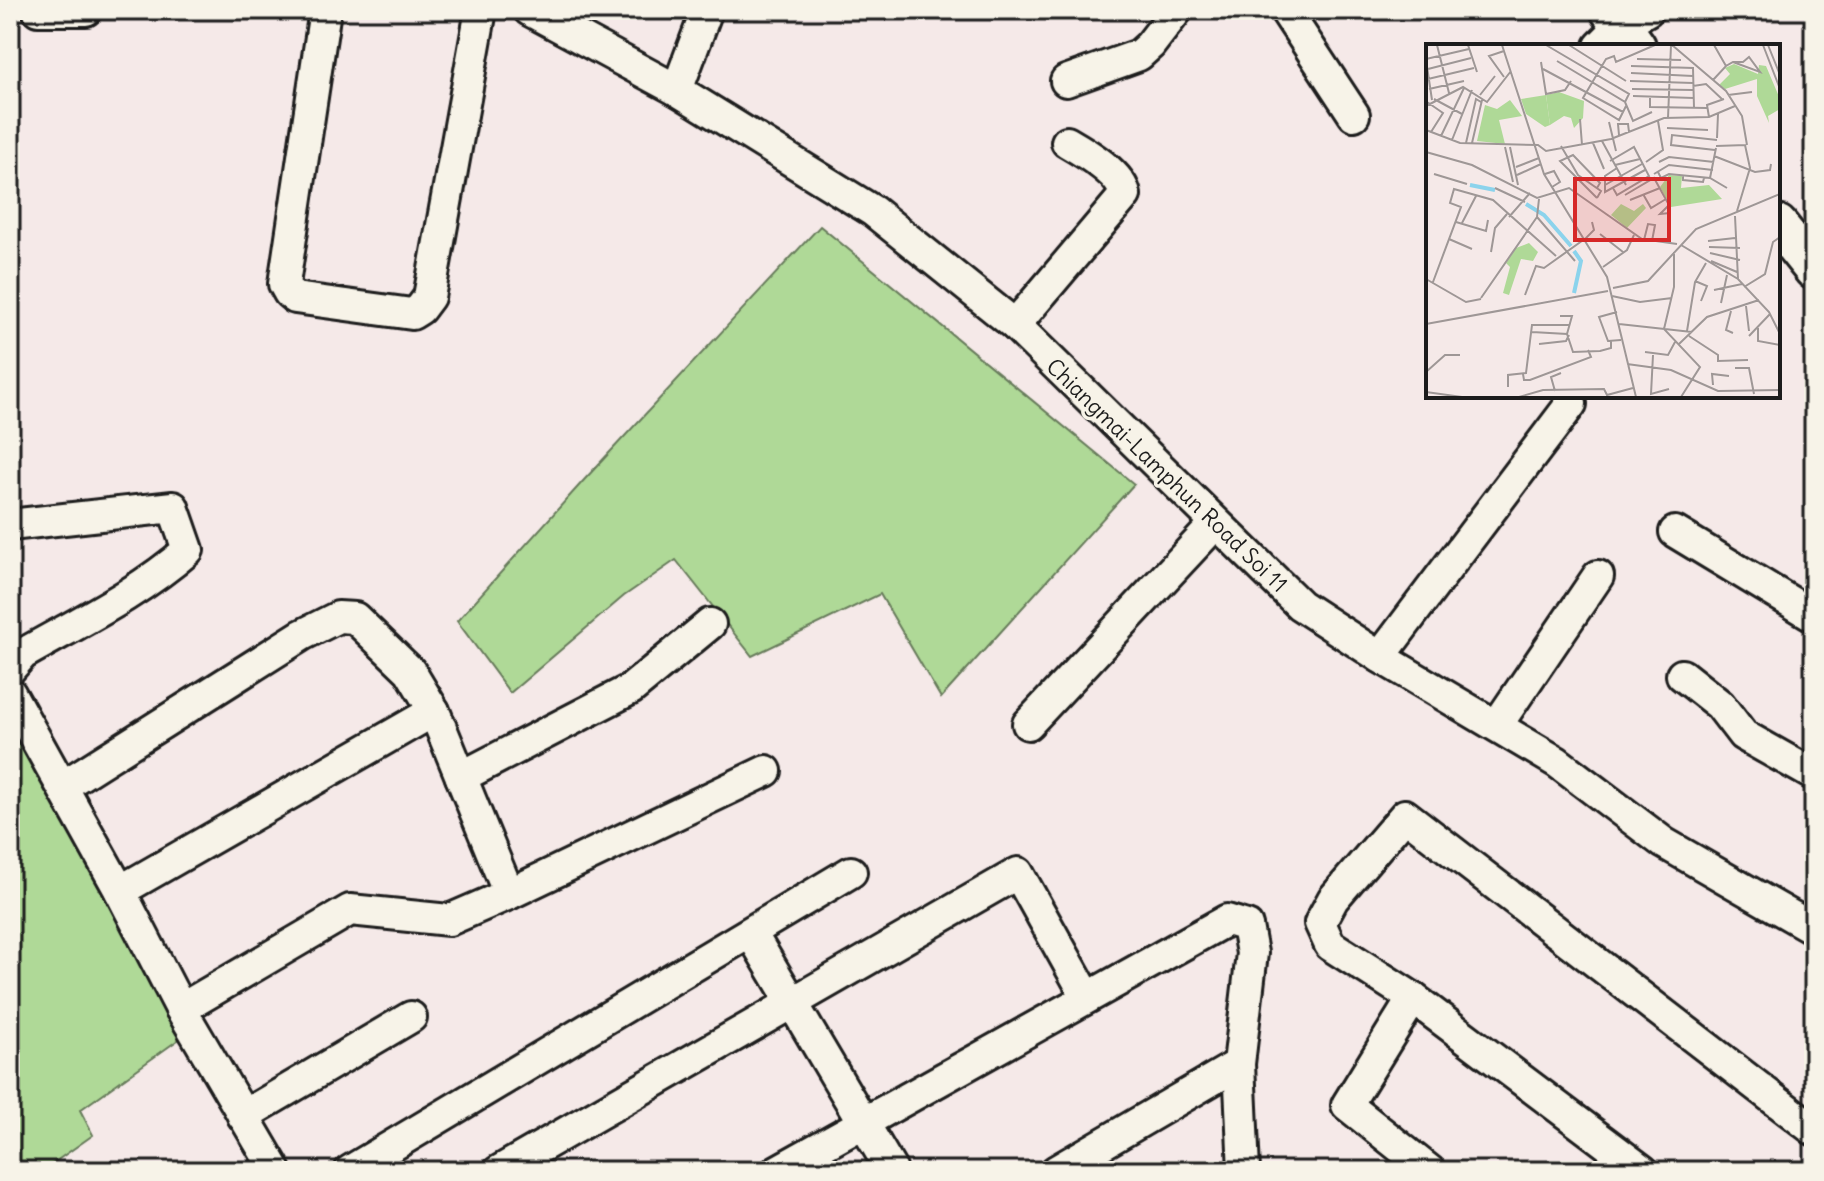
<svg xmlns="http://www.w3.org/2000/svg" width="1824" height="1181" viewBox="0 0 1824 1181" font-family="Delius,sans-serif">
	<rect width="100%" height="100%" fill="#f5e9e8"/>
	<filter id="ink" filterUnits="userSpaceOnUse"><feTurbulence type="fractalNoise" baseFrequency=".0125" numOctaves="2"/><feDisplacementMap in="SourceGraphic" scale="16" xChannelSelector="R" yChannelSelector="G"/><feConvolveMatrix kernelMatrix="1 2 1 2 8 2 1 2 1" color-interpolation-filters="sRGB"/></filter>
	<g filter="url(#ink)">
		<!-- green -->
		<g fill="#afd997" stroke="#667a5a" stroke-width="2">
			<path d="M820,226L1134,484L941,698L880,594L752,656L676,560L624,596L510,693L457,621L585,479Z"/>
			<path d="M10,712L185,1035L80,1110L93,1135L42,1171H10Z"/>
		</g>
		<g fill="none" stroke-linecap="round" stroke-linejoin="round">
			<!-- minor casing -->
			<g stroke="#1c1c1c" stroke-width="36">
				<g id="minor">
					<path d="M38,10H86"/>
					<path d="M325,10L284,284L289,293L295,298L412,314L420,309L429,297L481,10"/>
					<path d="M529,10L677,90L873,211L1015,325L1300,605L1380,657L1557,762L1664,843L1814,929"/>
					<path d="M1285,10L1354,115"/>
					<path d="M1600,46L1620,26L1648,10"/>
					<path d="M1066,81L1139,55L1150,45L1177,10"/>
					<path d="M677,90L707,10"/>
					<path d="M1015,325L1125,195C1122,174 1086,153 1067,142"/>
					<path d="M10,525L173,507L188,550C139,593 79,622 23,654L10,669"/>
					<path d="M1675,532L1814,616"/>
					<path d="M1380,657L1571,404"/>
					<path d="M1682,675L1720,705L1743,735L1814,775"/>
					<path d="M10,693L120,891L181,1009L276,1171"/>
					<path d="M1028,724L1215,524"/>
					<path d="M1497,725L1598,576"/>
					<path d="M461,777L631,689L710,624"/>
					<path d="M63,786L302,635L338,617L355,618L410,671L434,711L509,894"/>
					<path d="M120,891L434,711"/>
					<path d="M751,933L892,1171"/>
					<path d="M1413,998L1347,1105L1430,1171"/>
					<path d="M181,1009L350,910L449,920L509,894L766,771"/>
					<path d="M243,1116L411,1017"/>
					<path d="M350,1171L851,872"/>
					<path d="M499,1171L1018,873L1087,997"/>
					<path d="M777,1171L1227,920L1247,926L1252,953L1239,1064L1244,1171"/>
					<path d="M1056,1171L1239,1064"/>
					<path d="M1643,1171L1413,998L1330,945L1320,923L1333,899L1405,815L1814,1130"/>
				</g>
			</g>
			<!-- major casing -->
			<g stroke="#1c1c1c" stroke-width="44">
				<g id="major">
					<path d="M1610,10L1636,46"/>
					<path d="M1778,225L1814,270"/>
				</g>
			</g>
			<!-- minor -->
			<use href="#minor" stroke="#f7f3e8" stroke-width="30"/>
			<!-- major -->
			<use href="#major" stroke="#f7f3e8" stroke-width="38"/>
		</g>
	</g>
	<g text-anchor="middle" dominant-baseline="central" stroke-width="7" stroke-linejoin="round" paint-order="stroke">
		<!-- street labels -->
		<g font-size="22" fill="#1c1c1c" stroke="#f7f3e8">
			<text transform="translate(1167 475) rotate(44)">Chiangmai-Lamphun Road Soi 11</text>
		</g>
	</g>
	<!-- overview -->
	<g transform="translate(1426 44)">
		<rect width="354" height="354" fill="#f5e9e8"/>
		<path d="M308,20L332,30L333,21L340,22L354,55V65L342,72L343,79L331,52V35L299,45L293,41L304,30L299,24ZM133,48L158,57L157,74L148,84L145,74L138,72L124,81L120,51ZM243,131L256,132L255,144L283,141L296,155L245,163L234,143ZM195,160L208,167L217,160L220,164L201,184L185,171ZM103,199L112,208L107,217L95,215L83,251L77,249L84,223L80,219L90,204Z" fill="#afd997"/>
		<path d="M84,56L96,72L73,76L79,100L51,97L59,61L71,65Z" fill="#afd997"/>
		<path d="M120,51L124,81L119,83L100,70L95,55Z" fill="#afd997"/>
		<path fill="none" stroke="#8bd3ec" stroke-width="4" d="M44,141L69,146M100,160L118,171L145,202M148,249L155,217L148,207"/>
		<path fill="none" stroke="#9e9796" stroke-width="2" d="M11,1L23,49M42,1L51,28M76,1L118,130L181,233L210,353M120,1L203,50L199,58M143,1L200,37M246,1L300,47L316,72L321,101M288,1L300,22M337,1L354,45M342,1L354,31M0,15L43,5M211,15L255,16M0,16L6,56M131,17L199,58L207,77L226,68M115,18L120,50L139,46L145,37M205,22L267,24L268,64M2,25L45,14M117,25L197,68M205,29L267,32M78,33L63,12L78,7M2,35L48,24M287,36L300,22L307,18H317L323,13L334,28L307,18M204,37L267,39M267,42L280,40L297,56M3,45L38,37M206,45L267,46M54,51L69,32M302,51L326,48M207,52L268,54M224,53V63L281,64M8,55L36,70M1,58L17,69L5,88M0,62L37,43L61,58L85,27M200,62L193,76L157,54L180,15L188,12L190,18L229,1M283,73L281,61L298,55M242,74L245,1M154,75L156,101M183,78L190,107M241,84L282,86M0,86L34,99L112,101L120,107L185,95L238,74L283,73L309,62M193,91L192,80H202L203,88M15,92L38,44M291,94L292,70M26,96L46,46M176,97L200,141M40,99L50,55L55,58M46,99L56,56M167,99L178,125M135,102L152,131L175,147L171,154M290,102L320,101M79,103L87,138M84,103L92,141M289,106L245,101L246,91L291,96M0,108L46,121L111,154L143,144L216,195L251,200M288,112L329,128L344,126L345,120M184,117L208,103L223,132L191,151L187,144M220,118L237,106L232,77M233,118L243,113L288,118M189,121L214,115M90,123L113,114M191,124L179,132V148L219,126M232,128L235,134L243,130L284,134L301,144M8,130L41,140M119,130L128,127L134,138L126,143M228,130L243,121L287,126M91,131L115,120M257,131V136L277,138L278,134M284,134L290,104M179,141L216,120M69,144L99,158M171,144L174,139L147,111L134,117L171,154M217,150L225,164L240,155M199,151L228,134L243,161L234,170L244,169M204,156L234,144M311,167L324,124L319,101M309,172L312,235M83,173L104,149M111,173L149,217M30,178L60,187L62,176M36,179L50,152M174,190L197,208M23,195L46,205M218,196L222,180L229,181L226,197M282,197L309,194M255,201L312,235L343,268L354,290M283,203L314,204M65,208L69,184L81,170M248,208V243L238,285L274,323L255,353M284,209L314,216M285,217L311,228M177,223L201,206L208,191M0,235L40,258L55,255M269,237L281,242L275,257M7,238L35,163L24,159L28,145L67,156L130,212M318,243L339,230L347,198L354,193M187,244L222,237L270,185L354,150M288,246L316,240M99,251L110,222L118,224L160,194L168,186L166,178M186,252L214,258L246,254M55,254L111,173L113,155M295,259L301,231M320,262L323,287M305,267L300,286L307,289M191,268L173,273L182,297L195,296M134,272H146L141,290M0,280L182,247M193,280L266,288M332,282V297L354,301M261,287L269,238L280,219M106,288L141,290L147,308L174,307L185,304V297M263,292L292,311V317L322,316M323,292L344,270M113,300L140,297L143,291M253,300L281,273L333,256M219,308L242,311L249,298M227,311L225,350L243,345M201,320L245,326L292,347L354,346M309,324H323L328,350M0,328L19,311H34M97,330L98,336H104L165,313L162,306M287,341L286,330L303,332M82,343V331L100,329L106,281H143M129,347L125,333L135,329M0,348L36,353M93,353L117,346L178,345L181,351L207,344"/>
		<path fill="#d62828" fill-opacity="0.15" stroke="#d62828" stroke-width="4" d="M149,135H243V196H149Z"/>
		<rect width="354" height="354" fill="none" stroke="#1c1c1c" stroke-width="4"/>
	</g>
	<!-- margin -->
	<rect width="1824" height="1181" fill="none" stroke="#f7f3e8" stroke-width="40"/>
	<rect x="20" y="20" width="1784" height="1141" fill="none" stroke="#1c1c1c" stroke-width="3" filter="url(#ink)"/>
</svg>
